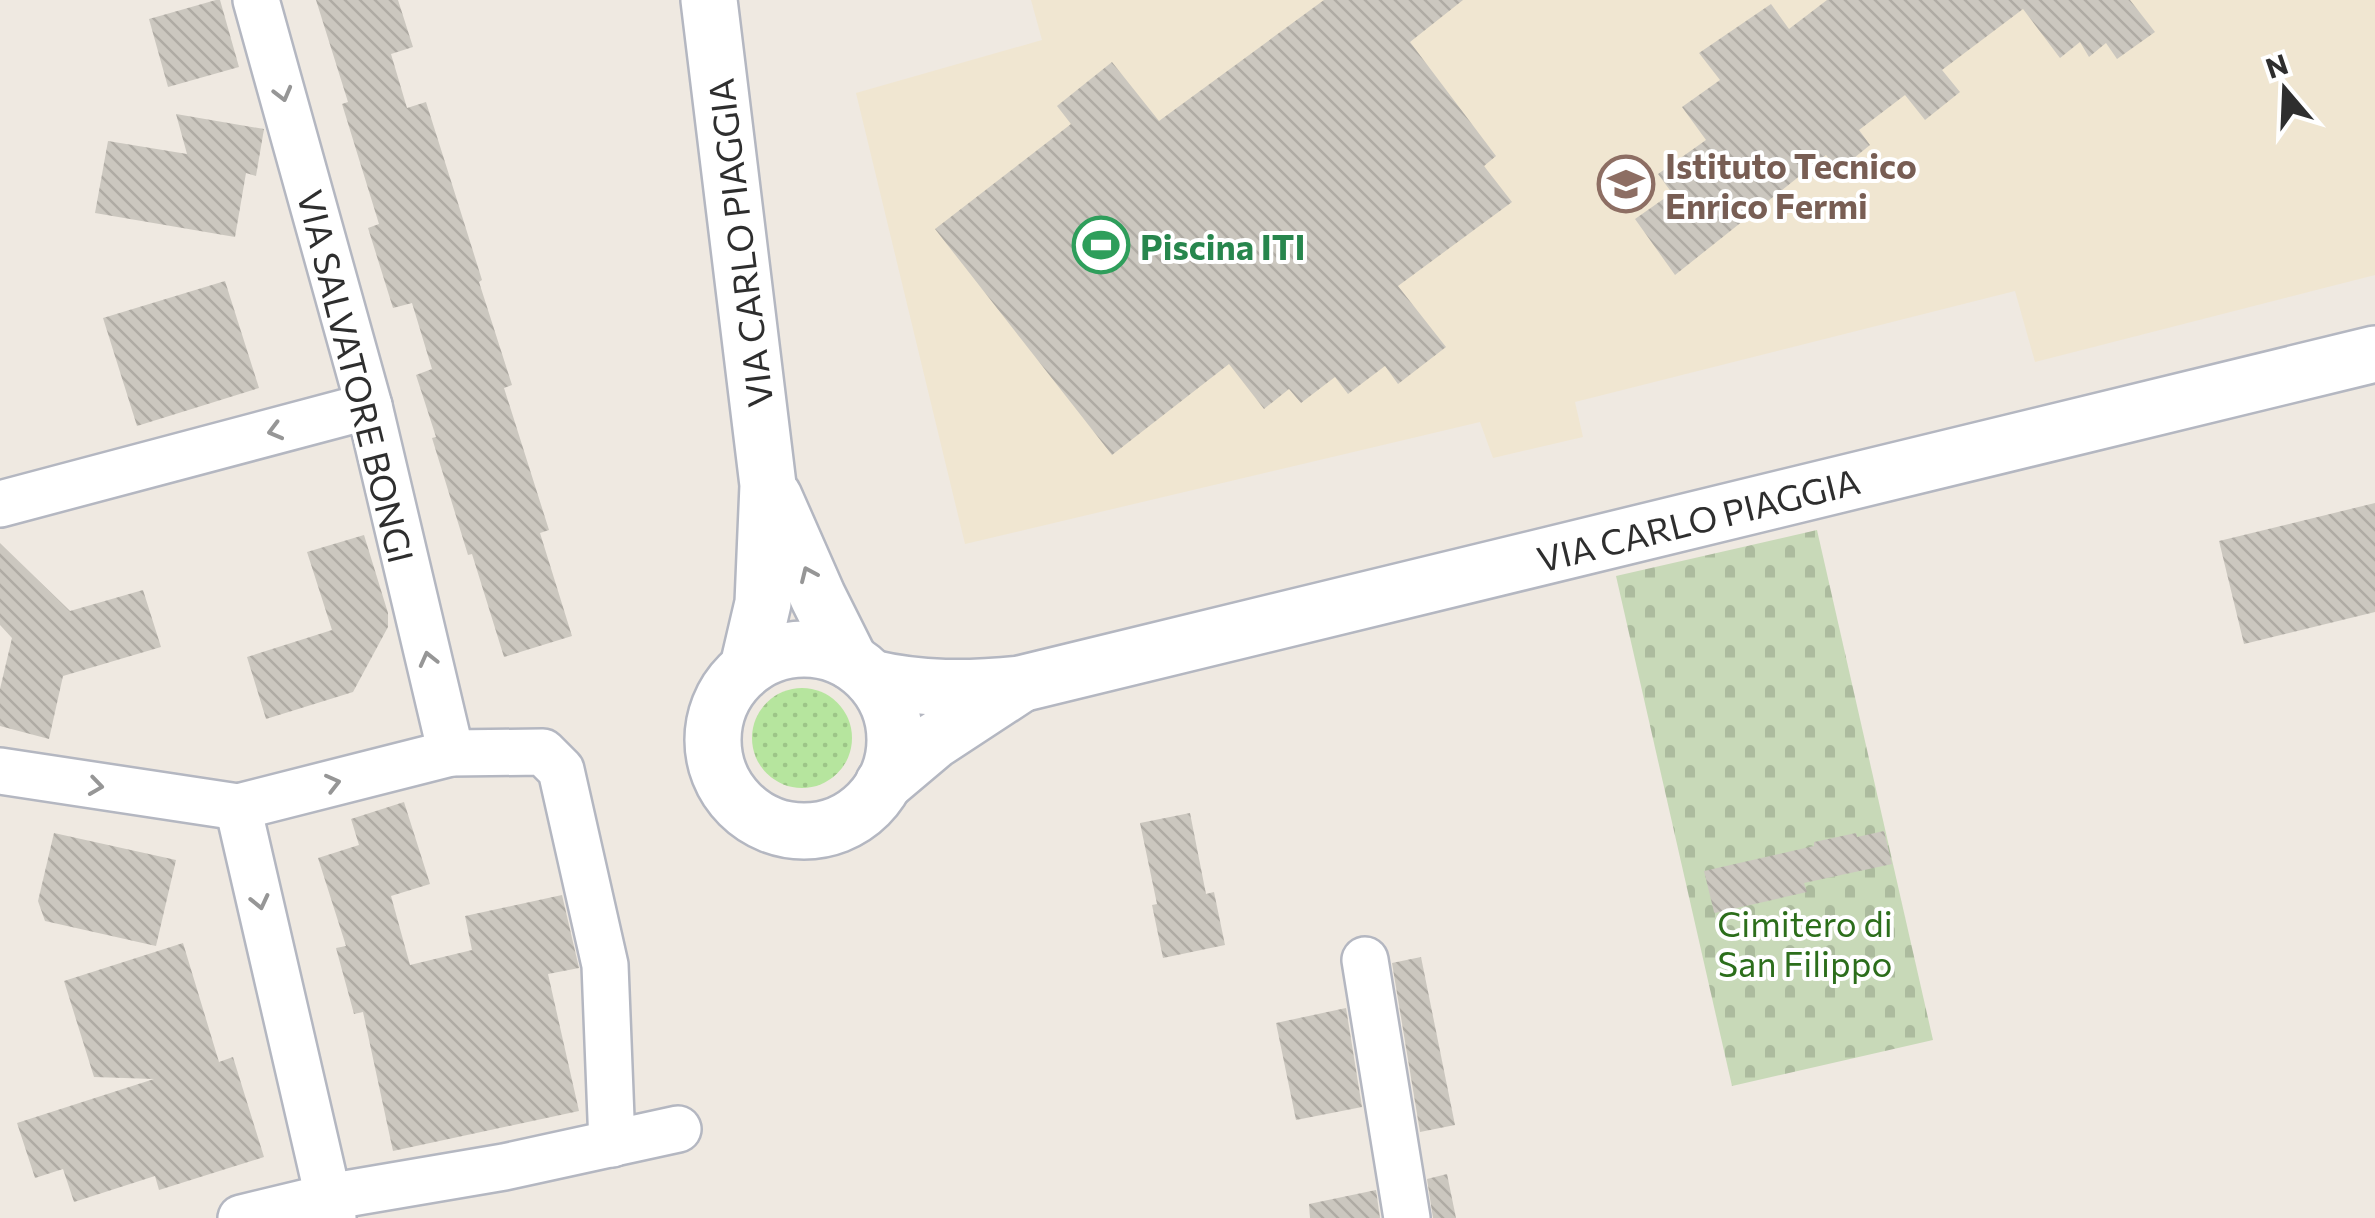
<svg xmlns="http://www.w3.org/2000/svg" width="2375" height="1218" viewBox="0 0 2375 1218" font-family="Commissioner,sans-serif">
	<defs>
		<pattern id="grass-dots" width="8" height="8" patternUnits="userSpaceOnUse" patternTransform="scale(2.5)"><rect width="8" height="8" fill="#b6e59e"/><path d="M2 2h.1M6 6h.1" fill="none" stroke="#9dc588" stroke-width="1.8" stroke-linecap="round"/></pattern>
		<pattern id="cemetery-stones" width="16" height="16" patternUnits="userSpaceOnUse" patternTransform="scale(2.5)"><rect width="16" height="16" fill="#c8d9b8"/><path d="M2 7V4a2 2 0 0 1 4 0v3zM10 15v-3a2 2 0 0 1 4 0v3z" fill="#acbb9e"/></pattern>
		<pattern id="building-back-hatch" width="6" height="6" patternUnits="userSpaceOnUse" patternTransform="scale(2.5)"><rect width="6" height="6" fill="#cbc7bf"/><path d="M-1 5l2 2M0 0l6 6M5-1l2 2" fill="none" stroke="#afaba4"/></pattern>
	</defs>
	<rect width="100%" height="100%" fill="#efe9e1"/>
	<!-- education -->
	<path fill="#f0e6d1" d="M1031,0H2375V275L2035,362L2015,291L1575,402L1583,437L1493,458L1480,422L965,544L856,93L1042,40Z"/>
	<!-- grass -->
	<circle fill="url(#grass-dots)" cx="802" cy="738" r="50"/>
	<!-- cemetery -->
	<path fill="url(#cemetery-stones)" d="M1817,530L1933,1040L1732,1086L1616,576Z"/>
	<!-- building -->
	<g fill="url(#building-back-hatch)">
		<path d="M216,0H220L239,67L168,87L149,19Z"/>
		<path d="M316,0H398L413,47L391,54L407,108L426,102L457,200L482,280L479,282L512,385L504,388L549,530L540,533L572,636L504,657L472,554L468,555L432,438L436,437L416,375L432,369L412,303L393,308L368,228L379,224L342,104L348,102Z"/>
		<path d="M1324,0H1463L1410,42L1496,156L1484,166L1512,202L1398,286L1446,347L1398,384L1385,366L1348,394L1335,377L1301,403L1289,389L1264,409L1229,364L1112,455L935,229L1071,124L1057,106L1112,62L1159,121Z"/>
		<path d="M1827,0H2130L2155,32L2117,59L2106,43L2089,57L2080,42L2060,58L2023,9L1942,70L1960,92L1925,120L1905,95L1859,130L1870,145L1838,171L1826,155L1675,275L1635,219L1672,193L1658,174L1706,140L1682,107L1720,80L1699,53L1771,4L1789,29Z"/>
		<path d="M176,114L264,129L256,176L246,173L235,237L95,213L108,141L187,154Z"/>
		<path d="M225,281L259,388L137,426L103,318Z"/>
		<path d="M2375,503V612L2244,644L2219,541Z"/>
		<path d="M364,535L388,613V627L353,692L266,719L247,657L332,630L307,552Z"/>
		<path d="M0,543L70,611L143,590L161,647L63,676L49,739L0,726V689L12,638L0,625Z"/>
		<path d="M404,802L430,884L391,896L410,965L472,950L465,916L562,895L579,968L548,974L579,1111L393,1151L363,1012L354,1014L336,948L346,946L318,858L359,845L351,819Z"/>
		<path d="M1190,813L1206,894L1214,892L1225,945L1163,958L1152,905L1157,904L1140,823Z"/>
		<path d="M1884,831L1892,864L1804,883L1807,892L1715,913L1714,912L1704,871L1814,846V842L1856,833L1857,837Z"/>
		<path d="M54,833L176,860L156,946L45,921L38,901Z"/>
		<path d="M183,943L219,1062L233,1057L264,1157L159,1190L155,1176L74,1202L63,1169L35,1178L17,1123L154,1079L94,1077L64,981Z"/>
		<path d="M1421,957L1455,1125L1420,1132L1392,963Z"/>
		<path d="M1346,1008L1362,1107L1296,1120L1276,1023Z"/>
		<path d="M1447,1174L1456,1218H1433L1427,1179Z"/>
		<path d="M1376,1190L1380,1218H1310L1309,1204Z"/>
	</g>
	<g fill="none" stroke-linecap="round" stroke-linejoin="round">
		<!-- minor casing -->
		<g stroke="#b4b7c1" stroke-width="50">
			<g id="minor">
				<path d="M256,0L369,406L451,753"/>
				<path d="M0,504L369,406"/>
				<path d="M0,771L238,807L451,753L543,752L561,770L605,965L612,1144"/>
				<path d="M238,807L333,1218"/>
				<path d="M1365,960L1407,1218"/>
				<path d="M241,1218L328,1197L504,1167L678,1129"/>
			</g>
		</g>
		<!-- tertiary casing -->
		<g stroke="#b4b7c1" stroke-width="60">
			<g id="tertiary">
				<path d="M709,0L768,485L763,603L748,667"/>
				<path d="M774,497L818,597L850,661"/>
				<circle cx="804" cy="740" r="91"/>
				<path d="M871,678C921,690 969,689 1020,684L2375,354"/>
				<path d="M883,784L934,741L1018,686"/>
			</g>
		</g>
		<!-- minor -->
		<use href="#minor" stroke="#fff" stroke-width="45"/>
		<!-- tertiary -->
		<use href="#tertiary" stroke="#fff" stroke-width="55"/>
	</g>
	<!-- one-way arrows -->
	<defs><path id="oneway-chevron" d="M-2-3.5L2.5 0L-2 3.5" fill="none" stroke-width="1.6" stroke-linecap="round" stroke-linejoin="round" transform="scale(2.5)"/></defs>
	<g stroke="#969696">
		<use href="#oneway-chevron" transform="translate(283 94) rotate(75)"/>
		<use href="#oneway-chevron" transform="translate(275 431) rotate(165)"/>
		<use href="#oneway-chevron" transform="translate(808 574) rotate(-114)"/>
		<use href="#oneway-chevron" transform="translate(428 659) rotate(-104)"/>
		<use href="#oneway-chevron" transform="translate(333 783) rotate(-14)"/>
		<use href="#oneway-chevron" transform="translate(96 786) rotate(8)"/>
		<use href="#oneway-chevron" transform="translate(260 902) rotate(77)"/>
	</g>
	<!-- icons -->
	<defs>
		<g id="school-ring" transform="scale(2.875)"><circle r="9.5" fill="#fff" stroke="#8d6e63" stroke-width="1.5"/><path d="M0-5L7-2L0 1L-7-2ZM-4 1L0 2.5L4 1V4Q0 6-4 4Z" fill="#8d6e63"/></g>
		<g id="stadium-ring" transform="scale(2.875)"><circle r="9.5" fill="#fff" stroke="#2e9e5b" stroke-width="1.5"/><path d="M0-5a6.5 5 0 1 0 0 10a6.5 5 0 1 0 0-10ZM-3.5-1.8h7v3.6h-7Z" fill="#2e9e5b"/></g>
	</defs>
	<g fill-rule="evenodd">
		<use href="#school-ring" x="1626" y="184"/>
		<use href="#stadium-ring" x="1101" y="245"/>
	</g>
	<g text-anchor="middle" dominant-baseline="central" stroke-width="8" stroke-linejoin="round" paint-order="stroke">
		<!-- education labels -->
		<g font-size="35" font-weight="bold" fill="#785e54" stroke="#fff" text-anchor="start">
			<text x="1665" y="164">Istituto Tecnico<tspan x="1665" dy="40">Enrico Fermi</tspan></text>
		</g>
		<!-- street labels -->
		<g font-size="35" fill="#2e2e2e" stroke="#fff">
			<text transform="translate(739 243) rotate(-97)">VIA CARLO PIAGGIA</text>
			<text transform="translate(357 376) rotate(76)">VIA SALVATORE BONGI</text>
			<text transform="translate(1698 519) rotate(-14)">VIA CARLO PIAGGIA</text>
		</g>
		<!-- leisure labels -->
		<g font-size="35" font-weight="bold" fill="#27864d" stroke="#fff" text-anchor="start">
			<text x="1140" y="245">Piscina ITI</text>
		</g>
		<!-- park labels -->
		<g font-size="35" fill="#2c6e1b" stroke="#fff">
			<text x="1805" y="922">Cimitero di<tspan x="1805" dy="40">San Filippo</tspan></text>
		</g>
	</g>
	<!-- north arrow -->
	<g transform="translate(2285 90) rotate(341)" stroke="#ffffff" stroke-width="8" paint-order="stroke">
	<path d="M0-8L18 38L0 25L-18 38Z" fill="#2e2e2e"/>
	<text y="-15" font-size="28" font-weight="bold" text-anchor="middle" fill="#2e2e2e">N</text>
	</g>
</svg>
